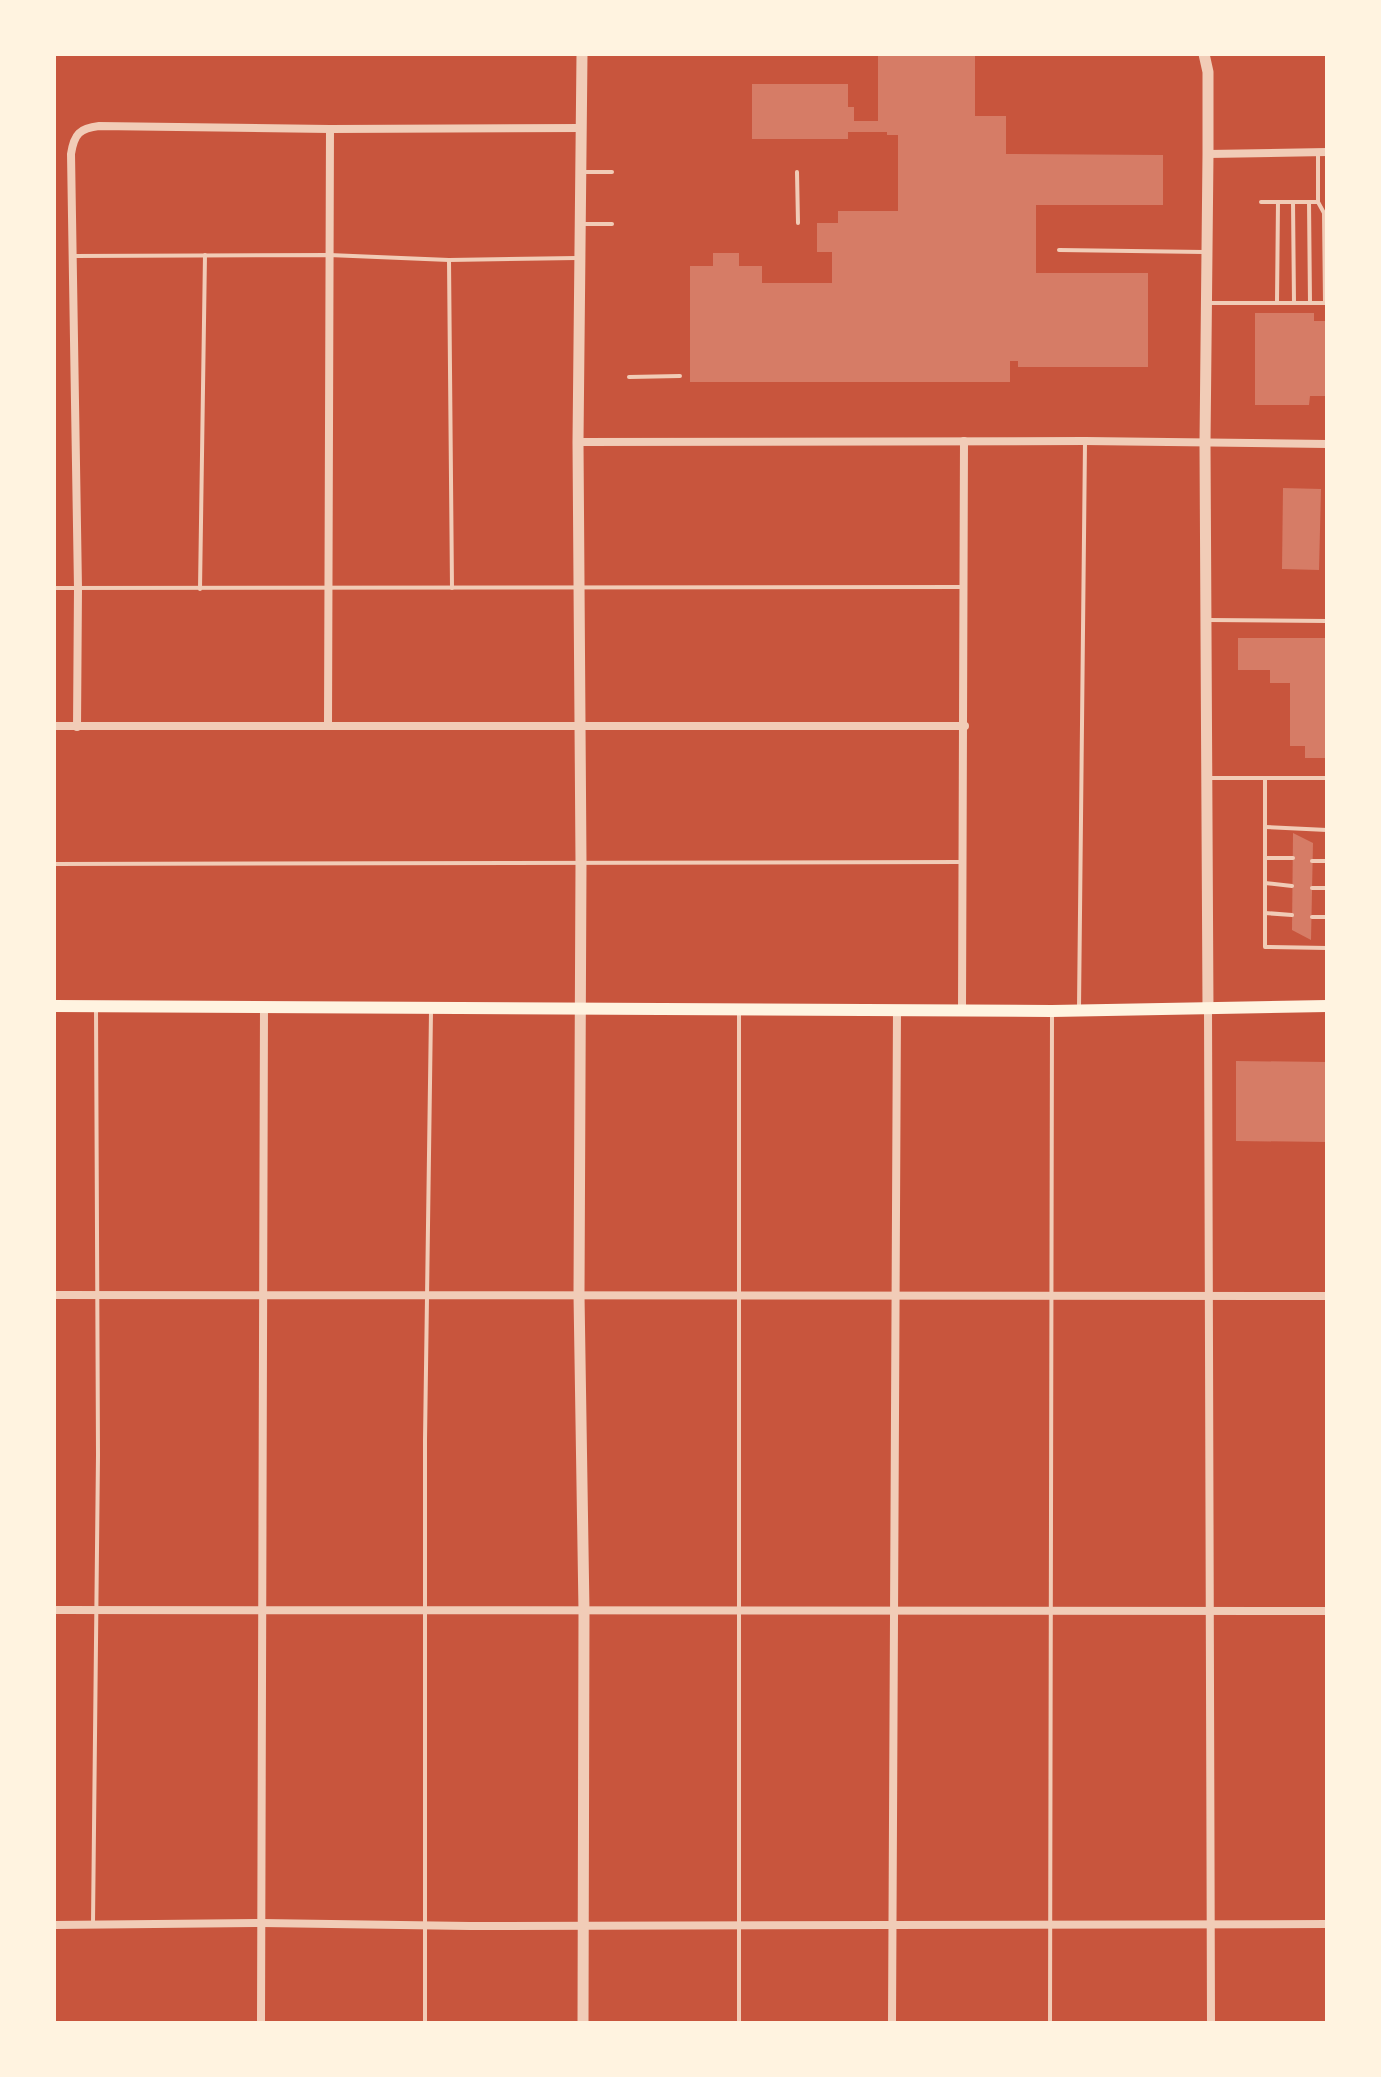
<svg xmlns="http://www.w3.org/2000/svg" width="1381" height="2077" viewBox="0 0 1381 2077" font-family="'Exo 2',sans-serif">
	<rect width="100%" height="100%" fill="#c8553d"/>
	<!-- building -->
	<g fill="#d67c66">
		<path d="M878,54H975V116H1006V154L1163,155V205H1036V273H1148V367H1018V361H1010V382H690V266H713V253H739V266H762V283H832V252H817V223H838V211H898V135H887V132H848V139H752V84H848V107H854V121H878Z"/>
		<path d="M1255,313H1314V321H1327V396H1310L1309,405H1255Z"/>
		<path d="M1283,488L1321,489L1319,570L1282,569Z"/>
		<path d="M1238,638H1327V758H1305V746H1290V683H1270V670H1238Z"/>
		<path d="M1293,833L1313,843L1311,940L1292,930Z"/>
		<path d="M1236,1061L1327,1062V1142L1236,1141Z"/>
	</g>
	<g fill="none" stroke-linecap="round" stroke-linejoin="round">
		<!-- service -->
		<g stroke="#f1ccb7" stroke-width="4">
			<path d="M582,172H612"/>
			<path d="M797,172L798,223"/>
			<path d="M1261,202H1318V154"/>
			<path d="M1293,202L1294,303"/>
			<path d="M1309,202L1310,303"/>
			<path d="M583,224H612"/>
			<path d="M1059,250L1204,252"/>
			<path d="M74,256L329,255L449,260L577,258"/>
			<path d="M449,260L452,588"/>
			<path d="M1277,302L1278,202"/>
			<path d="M1209,303H1325L1324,213L1318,202"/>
			<path d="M629,377L680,376"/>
			<path d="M54,588L963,587"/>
			<path d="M200,589L205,255"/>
			<path d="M1209,620L1327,621"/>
			<path d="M1209,778H1327"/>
			<path d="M1265,778V947L1327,948"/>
			<path d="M1265,827L1327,830"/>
			<path d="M1265,858H1293"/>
			<path d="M1312,861H1327"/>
			<path d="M54,864L960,862"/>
			<path d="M1265,883L1292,886"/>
			<path d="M1312,888H1327"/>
			<path d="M1265,913L1292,915"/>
			<path d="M1312,917H1327"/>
			<path d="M1079,1007L1085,443"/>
			<path d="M93,1923L98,1455L96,1008"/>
			<path d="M425,2023V1440L431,1012"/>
			<path d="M739,2023V1014"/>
			<path d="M1050,2023L1052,1013"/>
		</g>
		<!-- minor -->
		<g stroke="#f1ccb7" stroke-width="8">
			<path d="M1208,154L1327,152"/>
			<path d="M578,442L1085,441L1327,444"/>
			<path d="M328,725L330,129"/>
			<path d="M54,726H965"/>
			<path d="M77,727L78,588L71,154C74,134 80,128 99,126L330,129L582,128"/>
			<path d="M962,1009L964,441"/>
			<path d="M1208,1009L1211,2023"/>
			<path d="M54,1295L1327,1296"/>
			<path d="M54,1610L1327,1611"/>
			<path d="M54,1925L262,1923L470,1926L1327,1924"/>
			<path d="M261,2023L264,1006"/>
			<path d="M892,2023L897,1009"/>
		</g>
		<!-- tertiary -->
		<g stroke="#f1ccb7" stroke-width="11">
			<path d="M582,54L578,442L581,863L579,1295L584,1611L583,2023"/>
			<path d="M1204,54L1208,72V154L1205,443L1208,1009"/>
		</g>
		<!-- secondary -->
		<path stroke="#fff3e0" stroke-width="12" d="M54,1006L1052,1011L1327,1006"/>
	</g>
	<!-- border -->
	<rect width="1381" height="2077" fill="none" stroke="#fff3e0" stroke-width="112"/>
</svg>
